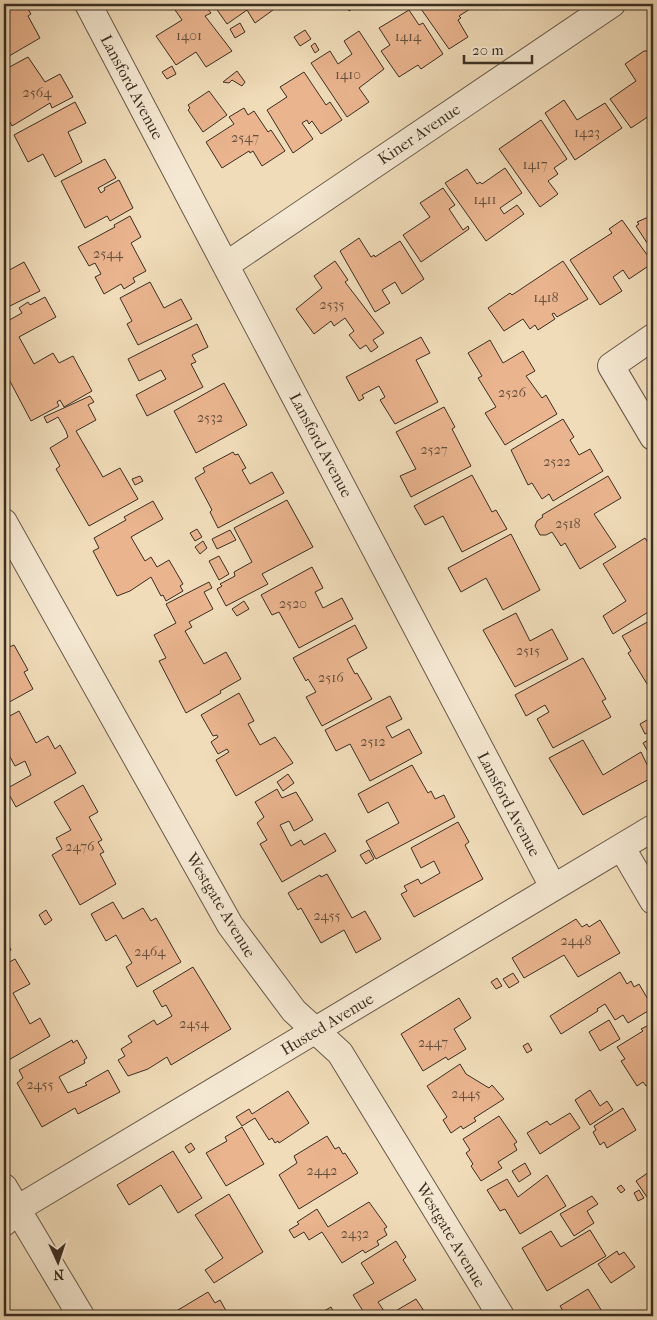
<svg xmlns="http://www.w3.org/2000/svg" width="657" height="1320" viewBox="0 0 657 1320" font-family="'IM FELL French Canon',serif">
	<rect width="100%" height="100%" fill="#f0dcb9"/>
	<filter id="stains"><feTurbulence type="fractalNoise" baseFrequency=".004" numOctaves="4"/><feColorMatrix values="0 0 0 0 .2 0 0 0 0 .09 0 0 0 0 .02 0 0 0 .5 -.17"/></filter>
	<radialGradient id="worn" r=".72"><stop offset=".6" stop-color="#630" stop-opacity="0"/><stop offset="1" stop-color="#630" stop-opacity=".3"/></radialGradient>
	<!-- building -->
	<g fill="#e9b48e" stroke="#3b2f22">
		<path d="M4,4H25L31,14L28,16L40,38L4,59Z"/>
		<path d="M171,4H204L211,13L205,16L232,51L206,67L196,52L176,65L156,36L182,20Z"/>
		<path d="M213,4H269L273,10L255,23L247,10L227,24Z"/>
		<path d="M345,4H358L359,5L349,11Z"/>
		<path d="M420,4H478L459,16L461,18L458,20L468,37L449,49L419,6Z"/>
		<path d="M492,4H505L496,10Z"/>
		<path d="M409,10L419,25L423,23L443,54L421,69L418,65L399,77L381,51L390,45L379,28Z"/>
		<path d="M240,23L245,32L235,38L230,29Z"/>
		<path d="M305,30L311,39L300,46L294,37Z"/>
		<path d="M359,31L384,69L359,88L369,102L347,117L311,63L330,51L338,64L352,54L344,41Z"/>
		<path d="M315,43L319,50L315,53L311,46Z"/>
		<path d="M653,47V58L648,50Z"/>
		<path d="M644,51H647L651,57L648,59L650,62L653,61V118L652,119L649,116L631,128L610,99L636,81L625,64Z"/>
		<path d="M28,57L45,82L60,74L73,97L52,108L50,103L12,126L4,111V87L7,85L4,78V70Z"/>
		<path d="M172,66L176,74L167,79L162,72Z"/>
		<path d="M237,71L245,82L242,86L232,80L229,83L223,82Z"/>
		<path d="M304,72L326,105L330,102L342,120L321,134L312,121L309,124L307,120L302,123L313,139L293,153L267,110L287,97L280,87Z"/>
		<path d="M209,91L227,115L203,132L188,110L190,108L188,105Z"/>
		<path d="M564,100L577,120L605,103L622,128L575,160L545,113Z"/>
		<path d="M75,102L86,123L68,132L82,162L55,177L43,154L28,162L14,135Z"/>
		<path d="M244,108L248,115L254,111L268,132L271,130L285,151L262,166L253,151L250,153L249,151L222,168L206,142L234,124L229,117Z"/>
		<path d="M541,120L567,159L554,168L558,174L548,181L558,194L540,207L499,149Z"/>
		<path d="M105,159L116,178L98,188L101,193L105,190L104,188L119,180L133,208L110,221L107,216L85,228L61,181Z"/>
		<path d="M505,168L522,193L500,208L504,214L517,205L524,214L486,241L445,183L467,169L477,184L480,182L482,184Z"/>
		<path d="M443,188L455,205L449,209L463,230L468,226L469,229L421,262L403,235L430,217L420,203Z"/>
		<path d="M653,215V252L636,226L639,224L637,222Z"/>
		<path d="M130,216L141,237L131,243L146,271L133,278L135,282L124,289L121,284L104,294L95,277L101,274L95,263L89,266L78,247L115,227L114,225Z"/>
		<path d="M622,220L653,263L629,279L623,270L613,277L622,291L600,305L570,260L612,233L609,229Z"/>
		<path d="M359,238L371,257L374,255L375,257L400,241L424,279L402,294L395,282L382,290L390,303L375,312L340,251Z"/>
		<path d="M335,261L348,280L345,282L384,333L373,340L378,347L371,352L366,345L360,349L349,335L354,331L345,318L334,326L331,321L314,334L296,309L322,288L314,276Z"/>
		<path d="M563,261L588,299L557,317L554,313L552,314L555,319L538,330L535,325L530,329L523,319L504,331L488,308L510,293L512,295Z"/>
		<path d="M24,262L40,291L4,309V273Z"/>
		<path d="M150,282L164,308L181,299L192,319L138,345L127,324L132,321L120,298Z"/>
		<path d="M45,297L56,317L19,337L34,364L53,353L59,363L73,356L92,391L64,407L60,400L57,402L59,406L31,421L4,370V323L22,313L19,308L28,302L30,305Z"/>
		<path d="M197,324L208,347L192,355L196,362L191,364L203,387L147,416L136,395L166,379L161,370L139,381L128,359Z"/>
		<path d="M421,337L430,353L416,360L438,402L395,424L380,400L385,397L379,386L362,395L364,398L359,401L346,377Z"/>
		<path d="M490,340L503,363L523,351L535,371L526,376L542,398L546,395L557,414L505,445L485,413L496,407L478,378L482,376L468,353Z"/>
		<path d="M224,383L247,425L196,453L174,411Z"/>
		<path d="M90,396L94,402L88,405L96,420L76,431L103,477L120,468L138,499L89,526L56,469L60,466L50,448L68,437L66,431L58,417L47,423L44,417Z"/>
		<path d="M444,407L455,427L452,429L471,466L411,497L400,476L416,469L396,432Z"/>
		<path d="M563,419L574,437L570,440L579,455L590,449L603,471L553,501L549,494L542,499L532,483L528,485L511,450Z"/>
		<path d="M233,452L235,455L238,454L246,468L242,470L250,484L272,472L284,493L218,528L210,512L212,510L195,478L205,472L203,468Z"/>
		<path d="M472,475L492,512L496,510L507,529L462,552L443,516L425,525L414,506Z"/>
		<path d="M140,476L143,481L135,485L132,479Z"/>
		<path d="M608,476L621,498L594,514L616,547L580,569L565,543L561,546L552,532L546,535H540L535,526L537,521L543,517L542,515Z"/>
		<path d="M287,500L313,547L262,574L268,584L226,606L217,589L222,586L220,584L235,576L234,572L252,562L234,528Z"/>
		<path d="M153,501L163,519L131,537L145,561L151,557L157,567L169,560L183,584L180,586L183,591L166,601L163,595L161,596L151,577L130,591L117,596L93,551L99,548L94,538L126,520L124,517Z"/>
		<path d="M197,529L202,537L195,541L190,533Z"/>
		<path d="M230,530L236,540L217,549L212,539Z"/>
		<path d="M511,534L540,590L503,610L486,578L461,592L448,568Z"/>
		<path d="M645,538L653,551V609L613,634L603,616L626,601L603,564Z"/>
		<path d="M203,541L207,548L200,554L195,547Z"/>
		<path d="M219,556L229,574L219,580L209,561Z"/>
		<path d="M312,567L323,588L315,592L323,608L342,598L353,619L299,648L279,612L272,615L261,595Z"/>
		<path d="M209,582L212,588L204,592L213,609L189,622L192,627L185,631L204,664L226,652L241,679L220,691L221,693L186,713L159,661L166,658L154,635L176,623L166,604Z"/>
		<path d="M244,601L249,609L237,616L232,609Z"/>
		<path d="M516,613L530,641L552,629L568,659L515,687L483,630Z"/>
		<path d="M653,619V691L652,692L628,653L631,651L622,636Z"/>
		<path d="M355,625L367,648L347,659L355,674L357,673L372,699L322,726L306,697L316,692L308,679L306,681L293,658Z"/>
		<path d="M4,641L7,648L14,645L28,670L24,672L33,689L4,705Z"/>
		<path d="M583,658L606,699L602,701L611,717L553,748L537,719L549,712L545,705L526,716L515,695Z"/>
		<path d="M239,693L254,721L248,724L260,745L275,737L293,763L236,796L216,760L229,752L227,749L218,754L211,742L218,737L217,735L213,736L201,715Z"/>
		<path d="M390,696L402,719L386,727L392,738L409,729L422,753L370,781L350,744L336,751L325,730Z"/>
		<path d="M19,711L36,743L48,736L55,749L60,745L76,773L16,807L6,789L31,775L25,761L15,766L4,746V719Z"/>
		<path d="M647,720L652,730L645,734L640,724Z"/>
		<path d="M650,739L653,746L647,750L643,743Z"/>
		<path d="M583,740L603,775L641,752L653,777L583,815L549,758Z"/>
		<path d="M412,765L428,793L431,791L435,799L444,795L455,817L376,859L366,841L399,823L388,802L368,813L358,794Z"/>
		<path d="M288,774L294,783L283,791L277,782Z"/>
		<path d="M83,785L98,812L89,817L102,840L98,842L104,852L100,854L116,884L80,905L52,855L62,849L56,838L71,830L54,802Z"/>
		<path d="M277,789L282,798L296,792L313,820L294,831L289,821L280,825L291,846L301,840L304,845L325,833L336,851L282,882L260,844L267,840L257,823L264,817L255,802Z"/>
		<path d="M458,822L469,842L465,845L483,879L414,917L401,894L407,891L404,886L418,879L421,884L440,873L434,861L421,868L411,848Z"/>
		<path d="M369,850L374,859L366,864L360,855Z"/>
		<path d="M327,874L352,918L365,911L381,939L356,953L344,930L321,943L301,908L298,910L288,893L320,875L321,877Z"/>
		<path d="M113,902L123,919L143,908L151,921L156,918L181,962L137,987L126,967L132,963L116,935L106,941L91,914Z"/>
		<path d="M46,910L52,920L45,925L39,915Z"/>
		<path d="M576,919L582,927L587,924L589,927L600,920L620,953L578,977L564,955L524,978L512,958Z"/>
		<path d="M4,936L11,950L4,954Z"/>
		<path d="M15,959L30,984L13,993L30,1024L40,1018L50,1036L7,1061L4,1055V965Z"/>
		<path d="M193,967L231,1029L171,1065L167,1057L148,1069L128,1076L118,1060L125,1056L121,1049L132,1042L128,1036L154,1020L157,1025L172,1016L166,1005L162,1007L153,991Z"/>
		<path d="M620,972L627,984L631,981L634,987L639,984L653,1008L628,1023L623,1015L615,1020L605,1004L597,1009L598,1011L561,1034L550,1016Z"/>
		<path d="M513,973L519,982L509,988L503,979Z"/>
		<path d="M497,978L502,986L496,989L491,982Z"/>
		<path d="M459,998L471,1018L454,1029L466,1049L448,1060L446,1057L423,1071L401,1034Z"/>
		<path d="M609,1020L620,1039L600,1051L589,1032Z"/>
		<path d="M651,1024H653V1082L646,1086L643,1082L637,1086L621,1061L625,1059L617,1047L643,1031L641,1029Z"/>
		<path d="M72,1040L73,1043L77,1040L87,1058L84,1060L85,1063L59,1077L68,1093L87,1085L85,1083L108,1070L120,1092L78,1114L75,1108L42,1127L17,1083L23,1078L19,1070Z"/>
		<path d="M528,1043L532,1050L527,1053L523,1046Z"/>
		<path d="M460,1064L466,1074L489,1088L492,1085L504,1099L474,1118L476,1121L463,1129L461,1126L451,1133L443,1120L447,1117L427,1086Z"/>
		<path d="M590,1090L600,1106L607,1101L613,1110L590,1125L575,1100Z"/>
		<path d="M288,1091L309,1123L279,1143L278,1141L275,1143L272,1138L269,1140L255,1118L242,1126L236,1117L249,1109L252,1114Z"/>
		<path d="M623,1108L636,1130L607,1148L604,1142L600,1145L593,1132L596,1130L594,1126Z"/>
		<path d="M570,1113L580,1128L540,1154L527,1133L547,1121L550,1125Z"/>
		<path d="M499,1116L517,1142L514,1144L517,1150L498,1162L502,1168L481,1181L471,1166L473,1164L466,1153L470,1150L463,1139Z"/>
		<path d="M242,1127L264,1164L226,1186L206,1153L227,1141L225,1137Z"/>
		<path d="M327,1136L335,1149L339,1147L343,1154L345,1153L358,1173L299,1209L279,1175L297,1163L294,1156Z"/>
		<path d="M191,1143L195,1149L189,1153L185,1147Z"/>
		<path d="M173,1151L202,1198L178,1213L161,1185L129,1205L117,1185Z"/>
		<path d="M525,1163L531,1174L519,1182L512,1171Z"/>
		<path d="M649,1172L653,1179V1197L649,1200L636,1181Z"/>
		<path d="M547,1175L566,1206L520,1234L505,1209L500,1211L487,1190L507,1179L518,1197Z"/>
		<path d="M621,1185L625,1190L621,1193L617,1188Z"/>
		<path d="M639,1190L644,1198L638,1201L634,1193Z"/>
		<path d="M229,1194L263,1252L214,1283L205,1270L223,1258L195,1215Z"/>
		<path d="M592,1196L598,1204L587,1211L594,1223L574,1236L560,1214Z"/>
		<path d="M369,1202L387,1227L384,1229L387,1235L377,1241L379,1245L365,1253L363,1250L342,1263L322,1232L309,1240L304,1232L294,1238L289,1230L299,1224L297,1222L317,1209L328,1227Z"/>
		<path d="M590,1230L606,1256L547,1291L522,1248L551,1231L561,1247Z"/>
		<path d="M396,1241L406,1257L403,1260L416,1280L378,1302L384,1311L377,1316H363L361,1313L363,1311L353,1295L374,1283L361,1263Z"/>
		<path d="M617,1251L619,1255L624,1252L635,1267L611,1283L598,1264Z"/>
		<path d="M588,1289L605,1316H566L560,1306Z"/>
		<path d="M208,1292L215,1303L220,1300L229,1316H168Z"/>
		<path d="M416,1299L426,1314L424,1316H387Z"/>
		<path d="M331,1307L336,1316H315Z"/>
	</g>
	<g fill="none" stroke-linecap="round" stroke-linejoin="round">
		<!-- minor casing -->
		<g stroke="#685a48" stroke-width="28">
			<g id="minor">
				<path d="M88,4L553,887"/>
				<path d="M226,265L612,4"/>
				<path d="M653,337L611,366L653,437"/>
				<path d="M4,522L230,925L294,1011L340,1053L501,1316"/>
				<path d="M622,848L653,901"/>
				<path d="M4,1187L81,1316"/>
				<path d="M4,1223L17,1209L653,828"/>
			</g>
		</g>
		<!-- minor -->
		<use href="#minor" stroke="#f5e8d2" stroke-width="26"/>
	</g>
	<g text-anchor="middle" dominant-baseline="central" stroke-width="5" stroke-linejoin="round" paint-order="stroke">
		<!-- number labels -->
		<g font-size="14" fill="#66503d">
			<text x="189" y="35">1401</text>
			<text x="408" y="36">1414</text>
			<text x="348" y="74">1410</text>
			<text x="37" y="92">2564</text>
			<text x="587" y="132">1423</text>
			<text x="245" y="137">2547</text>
			<text x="535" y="164">1417</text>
			<text x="485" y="199">1411</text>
			<text x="108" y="253">2544</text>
			<text x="546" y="297">1418</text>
			<text x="332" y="304">2535</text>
			<text x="512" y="392">2526</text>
			<text x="210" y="417">2532</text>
			<text x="434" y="449">2527</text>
			<text x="557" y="461">2522</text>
			<text x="568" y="523">2518</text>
			<text x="293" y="603">2520</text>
			<text x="528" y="650">2515</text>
			<text x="331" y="677">2516</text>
			<text x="373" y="741">2512</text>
			<text x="80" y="846">2476</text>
			<text x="327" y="915">2455</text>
			<text x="576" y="940">2448</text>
			<text x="150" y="951">2464</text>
			<text x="194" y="1023">2454</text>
			<text x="433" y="1042">2447</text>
			<text x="40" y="1084">2455</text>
			<text x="466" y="1093">2445</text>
			<text x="322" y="1170">2442</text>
			<text x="355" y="1233">2432</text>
		</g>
		<!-- street labels -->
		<g font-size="16" fill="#3b2f22" stroke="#f5e8d2">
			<text transform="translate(132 87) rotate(62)">Lansford Avenue</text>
			<text transform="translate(419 134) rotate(-34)">Kiner Avenue</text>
			<text transform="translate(321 445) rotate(62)">Lansford Avenue</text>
			<text transform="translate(509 804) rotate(62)">Lansford Avenue</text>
			<text transform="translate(221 905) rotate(59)">Westgate Avenue</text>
			<text transform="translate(327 1024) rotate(-31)">Husted Avenue</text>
			<text transform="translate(451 1235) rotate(59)">Westgate Avenue</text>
		</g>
	</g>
	<!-- margin -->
	<rect width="657" height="1320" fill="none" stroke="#f0dcb9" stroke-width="20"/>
	<rect x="5" y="5" width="647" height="1310" fill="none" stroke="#3b2f22" stroke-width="2.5"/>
	<rect x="10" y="10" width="637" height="1300" fill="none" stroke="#3b2f22"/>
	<!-- north arrow -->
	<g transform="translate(58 1262) rotate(177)" stroke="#f5e8d2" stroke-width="4" paint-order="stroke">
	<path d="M0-4L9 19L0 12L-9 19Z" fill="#3b2f22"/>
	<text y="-8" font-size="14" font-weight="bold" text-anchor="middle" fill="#3b2f22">N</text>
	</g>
	<!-- scale -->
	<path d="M464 55v8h68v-8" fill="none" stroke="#3b2f22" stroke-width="2.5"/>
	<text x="472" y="55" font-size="15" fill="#3b2f22" stroke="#f5e8d2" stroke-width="4" paint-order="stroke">20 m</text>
	<rect width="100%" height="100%" filter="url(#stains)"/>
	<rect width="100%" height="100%" fill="url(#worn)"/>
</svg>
